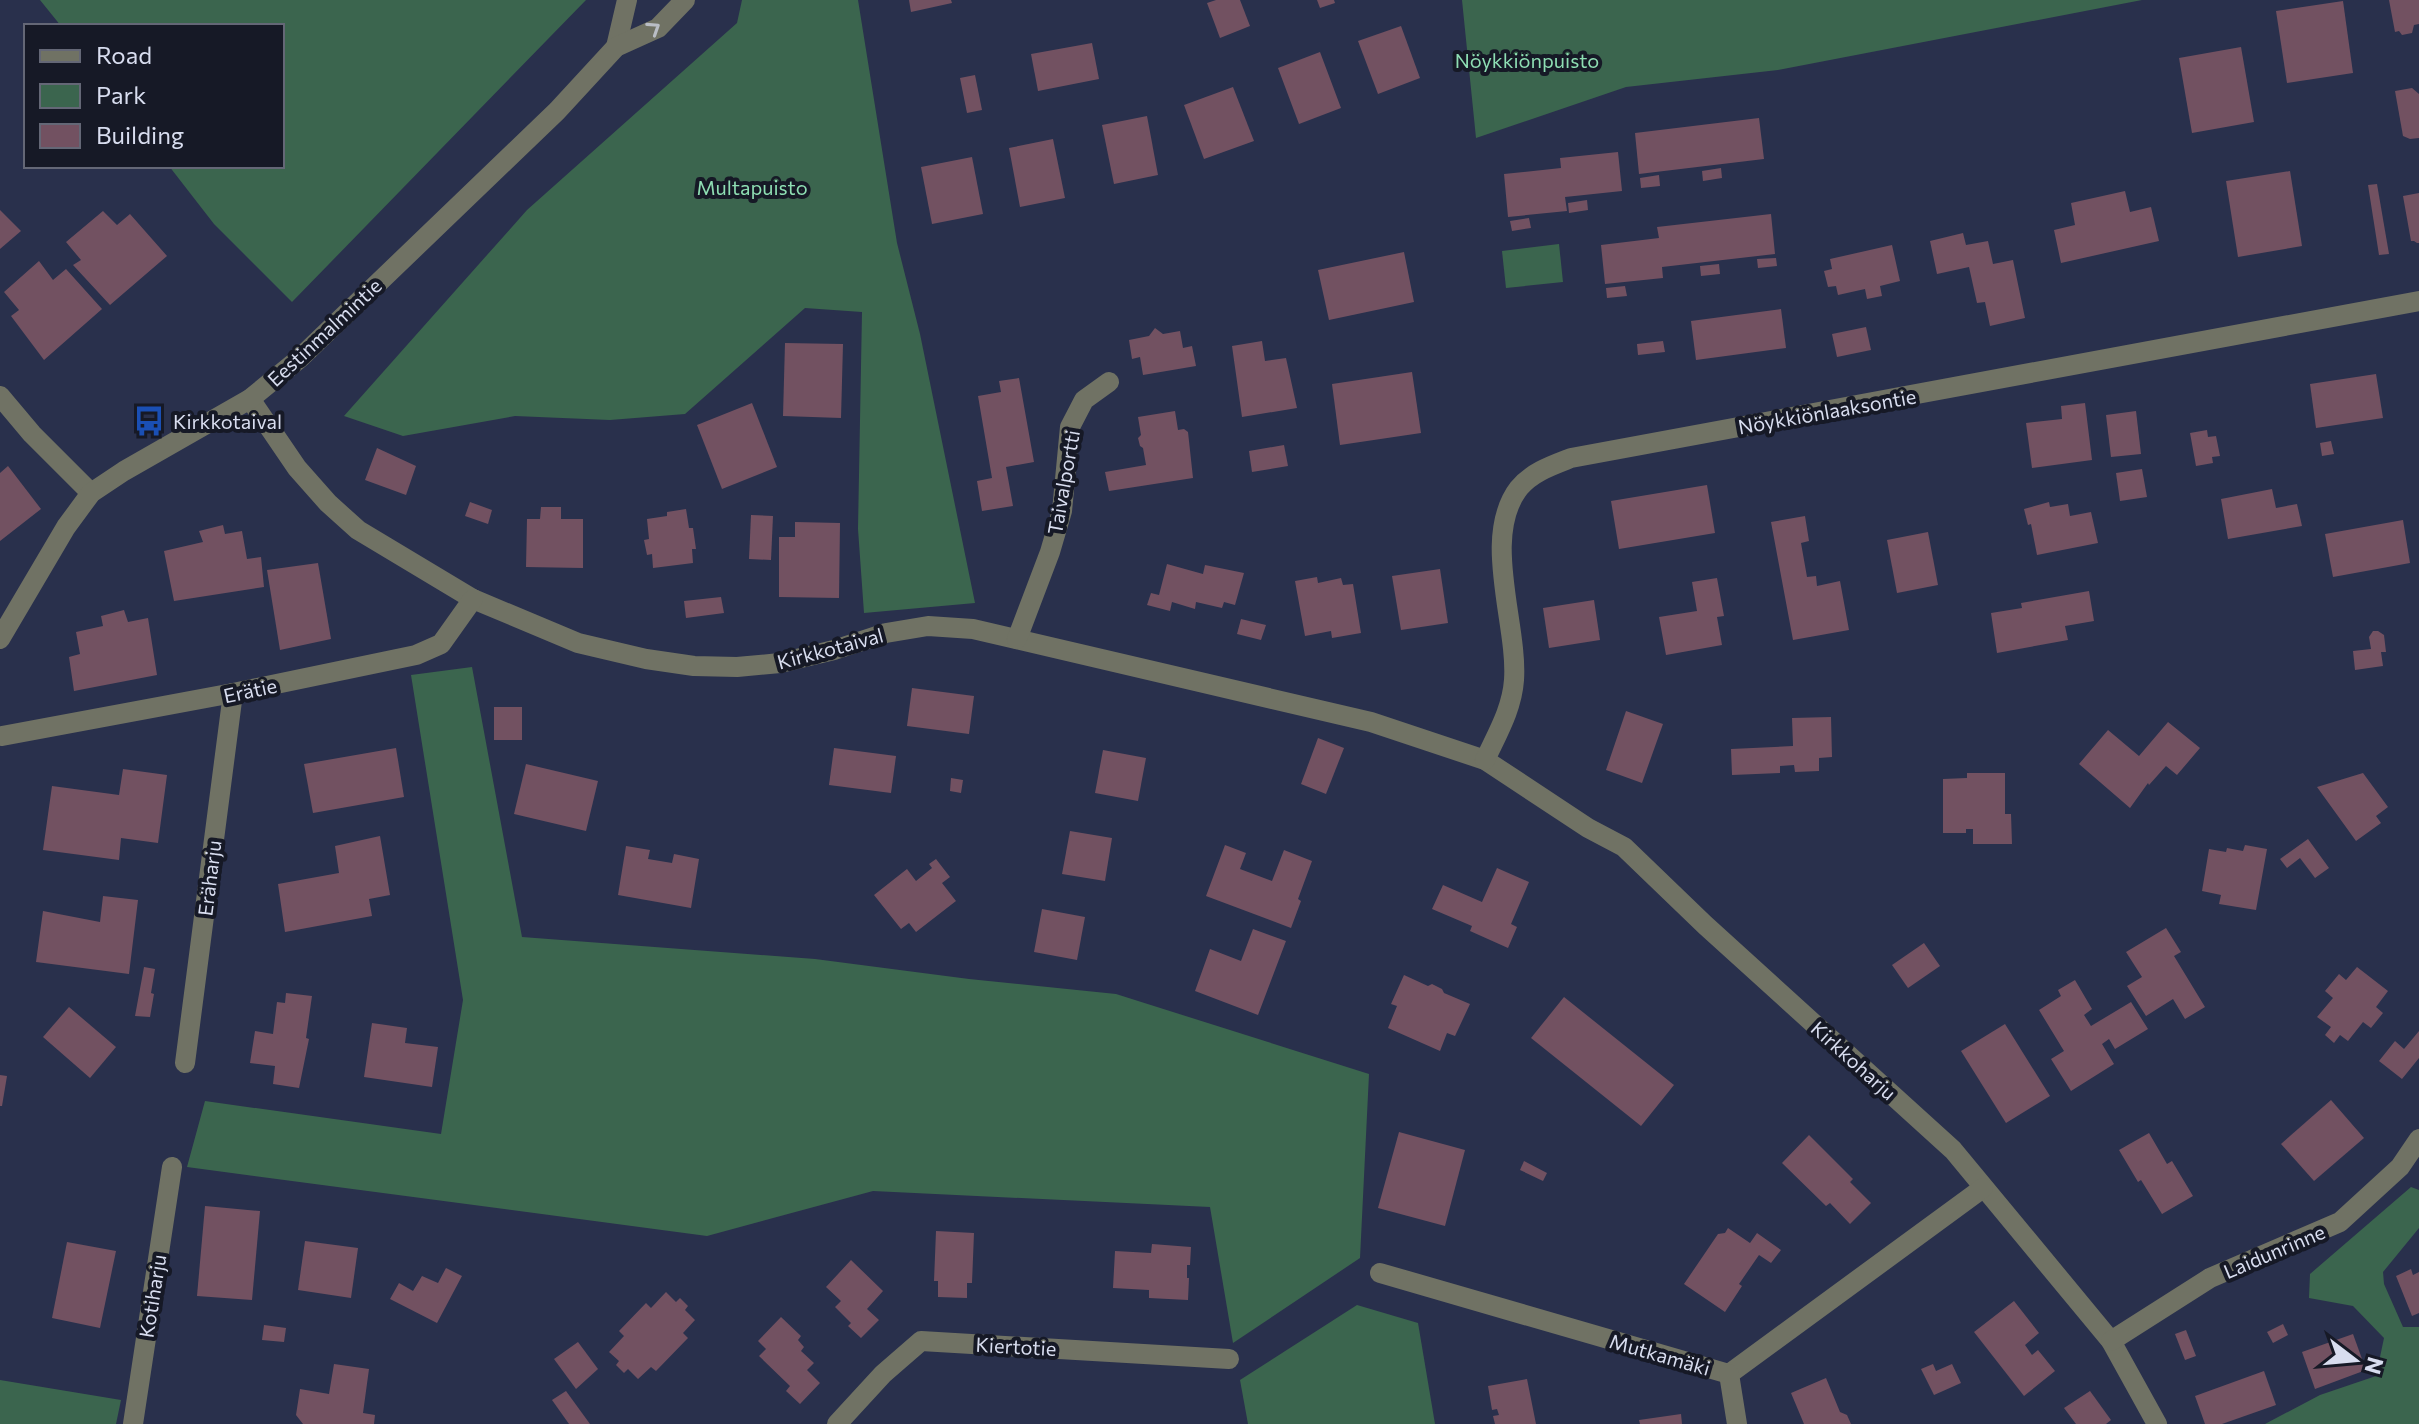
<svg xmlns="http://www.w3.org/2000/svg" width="2419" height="1424" viewBox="0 0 2419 1424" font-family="Commissioner,sans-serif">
	<rect width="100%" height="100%" fill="#29304c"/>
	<!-- green -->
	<g fill="#3b654e">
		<path d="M40,0H586L292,302L214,224L169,166H282V26H61Z"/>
		<path d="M742,0H858L897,243L920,334L975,603L864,613L858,529L862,312L805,308L685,414L610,420L515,416L403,436L344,416L527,210L737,23Z"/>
		<path d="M1462,0H2142L1778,70L1626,87L1476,138Z"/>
		<path d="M1559,244L1563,282L1506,288L1502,251Z"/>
		<path d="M472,667L522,937L815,959L969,979L1116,994L1369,1074L1360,1258L1233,1343L1210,1207L873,1191L707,1236L187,1167L205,1101L441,1134L463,1000L411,675Z"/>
		<path d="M2411,1187L2419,1190V1228L2383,1272L2384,1284L2403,1327H2419V1424H2265L2320,1395L2376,1376L2384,1338L2353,1306L2309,1298L2310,1274Z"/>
		<path d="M1357,1305L1418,1323L1435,1424H1248L1240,1380Z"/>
		<path d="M0,1380L121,1400L116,1424H0Z"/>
	</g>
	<!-- building -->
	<g fill="#725161">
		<path d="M909,0H951L952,3L911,12Z"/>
		<path d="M1216,0H1240L1250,26L1220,38L1207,3Z"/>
		<path d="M1317,0H1334L1335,3L1320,8Z"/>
		<path d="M2389,0H2419V24L2414,25L2412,33L2402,35L2399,31L2395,32Z"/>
		<path d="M2343,1L2353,73L2287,83L2276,11Z"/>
		<path d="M1401,26L1420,78L1378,94L1358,41Z"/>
		<path d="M1092,43L1099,79L1038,91L1031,54Z"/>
		<path d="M2241,47L2254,122L2192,133L2179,58Z"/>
		<path d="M1320,52L1341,108L1299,124L1278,68Z"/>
		<path d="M975,75L982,110L967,113L960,78Z"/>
		<path d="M1233,87L1254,141L1204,159L1184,105Z"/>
		<path d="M2412,88L2419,94V138L2410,139L2403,136L2395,91Z"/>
		<path d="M1147,116L1158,175L1114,184L1102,125Z"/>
		<path d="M1759,118L1764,159L1639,174L1635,133Z"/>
		<path d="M1053,139L1065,198L1020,207L1009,148Z"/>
		<path d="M1618,152L1622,191L1565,197L1567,211L1508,217L1504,174L1561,168L1560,158Z"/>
		<path d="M972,157L983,214L932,224L921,167Z"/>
		<path d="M1721,168L1722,178L1703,181L1702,171Z"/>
		<path d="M2290,171L2302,246L2238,257L2226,181Z"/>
		<path d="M1659,175L1660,186L1641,188L1640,178Z"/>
		<path d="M2377,184L2389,254L2379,255L2368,185Z"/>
		<path d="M2125,191L2130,212L2151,207L2159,241L2061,263L2054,230L2075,225L2071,203Z"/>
		<path d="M2419,193V243H2417L2414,241H2411L2403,196Z"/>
		<path d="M1587,200L1588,210L1569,213L1568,203Z"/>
		<path d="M0,210L21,231L0,249Z"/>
		<path d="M103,211L117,225L130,214L167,256L110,305L73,265L81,260L66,242Z"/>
		<path d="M1771,214L1775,254L1662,267L1663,278L1605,284L1601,245L1659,238L1657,227Z"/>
		<path d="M1529,218L1531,228L1512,231L1510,221Z"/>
		<path d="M1963,233L1966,245L1988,241L1993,264L2013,260L2025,318L1990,326L1985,302L1977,303L1969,267L1937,274L1930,241Z"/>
		<path d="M1892,245L1900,281L1880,286L1882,296L1867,299L1865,289L1838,295L1836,286L1828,287L1824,271L1832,269L1830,259Z"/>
		<path d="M1404,252L1414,302L1329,320L1318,270Z"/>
		<path d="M1776,258L1777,266L1758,268L1757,259Z"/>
		<path d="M39,261L53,280L66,269L102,309L44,360L11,316L19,310L4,292Z"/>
		<path d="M1719,264L1720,274L1701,276L1700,266Z"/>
		<path d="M1625,286L1627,296L1607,298L1606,288Z"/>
		<path d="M1781,309L1786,348L1696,360L1691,321Z"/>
		<path d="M1866,327L1871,350L1837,357L1832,334Z"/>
		<path d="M1155,328L1163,334L1180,331L1183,348L1192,346L1196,366L1143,375L1140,357L1132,359L1129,340L1149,336Z"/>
		<path d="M1262,341L1265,361L1286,358L1297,408L1242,417L1232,346Z"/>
		<path d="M1663,341L1665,352L1638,355L1637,344Z"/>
		<path d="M785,343L843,344L841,418L783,416Z"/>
		<path d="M1412,372L1421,433L1340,445L1332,384Z"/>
		<path d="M2376,374L2383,418L2316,428L2310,384Z"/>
		<path d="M1019,378L1034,462L1006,467L1013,506L982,511L977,481L992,478L978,396L1001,392L999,381Z"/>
		<path d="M752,403L777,467L722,489L697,425Z"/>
		<path d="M2085,403L2092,460L2032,468L2026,423L2062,419L2061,406Z"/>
		<path d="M1175,411L1178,430L1184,429L1188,432L1193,478L1109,491L1105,472L1146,465L1143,448L1140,446L1138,438L1141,435L1138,417Z"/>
		<path d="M2136,411L2141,454L2111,457L2106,415Z"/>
		<path d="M2207,430L2208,437L2216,436L2220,456L2212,457L2213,463L2196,466L2190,433Z"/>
		<path d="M2331,441L2334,454L2322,456L2320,443Z"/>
		<path d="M1284,445L1288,466L1252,472L1249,451Z"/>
		<path d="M377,448L416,466L406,495L365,480Z"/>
		<path d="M8,466L41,509L0,541V473Z"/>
		<path d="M2142,469L2147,497L2120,501L2116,473Z"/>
		<path d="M1707,485L1715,533L1619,549L1611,501Z"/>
		<path d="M2272,489L2276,508L2297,504L2302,526L2228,539L2221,499Z"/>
		<path d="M470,502L492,510L488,524L465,516Z"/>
		<path d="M2049,502L2050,507L2068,504L2070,516L2091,512L2098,543L2037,555L2031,524L2028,525L2024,509Z"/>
		<path d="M541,507H561V519H583V568L526,567L527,519H540Z"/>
		<path d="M686,509L689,528H693L696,549H692L693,563L653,568L652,554L647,555L644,540L649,539L647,519L667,516V512Z"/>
		<path d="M751,515L773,516L771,560L749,559Z"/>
		<path d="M1805,516L1809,541L1801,543L1807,577L1816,576L1817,586L1840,581L1849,630L1793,640L1771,522Z"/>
		<path d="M2403,520L2410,563L2333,577L2325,534Z"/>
		<path d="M795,522L840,523L839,598L779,597V537H795Z"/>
		<path d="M223,525L225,534L242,531L247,559L261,557L264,587L174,601L164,551L203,542L199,531Z"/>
		<path d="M1928,532L1938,585L1897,593L1887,540Z"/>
		<path d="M318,563L331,639L280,650L267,570Z"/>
		<path d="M1167,564L1203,574L1205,565L1244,573L1235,605L1224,602L1222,608L1196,602L1195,609L1172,602L1170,611L1147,605L1151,593L1159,595Z"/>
		<path d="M1440,569L1448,623L1401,630L1392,576Z"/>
		<path d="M1317,577L1318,583L1341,578L1343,585L1353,584L1361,633L1332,638L1331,631L1305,636L1295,581Z"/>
		<path d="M1717,578L1724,616L1717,617L1722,645L1666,655L1659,617L1697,611L1692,582Z"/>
		<path d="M2089,591L2094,621L2065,626L2068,640L1997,653L1991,613L2022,608L2021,603Z"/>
		<path d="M721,597L724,613L686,618L684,601Z"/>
		<path d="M1594,600L1600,640L1549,648L1543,608Z"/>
		<path d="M124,610L128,622L148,618L157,675L74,691L69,657L80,654L76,632L103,626L101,616Z"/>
		<path d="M1241,619L1266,625L1261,640L1237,634Z"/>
		<path d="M2373,631H2378L2384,635L2386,652H2381L2383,666L2355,670L2353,651L2371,649L2369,637Z"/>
		<path d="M912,688L974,696L969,734L907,726Z"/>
		<rect x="494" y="707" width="28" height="33"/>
		<path d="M1626,711L1663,724L1642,783L1606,770Z"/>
		<path d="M1831,717L1832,757L1819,758V771L1795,772L1794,765L1780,766V773L1732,775L1731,749L1793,746L1792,718Z"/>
		<path d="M2168,722L2200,748L2177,775L2166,766L2149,785L2148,783L2130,808L2079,764L2108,730L2139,756Z"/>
		<path d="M1318,738L1344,748L1326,794L1301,784Z"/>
		<path d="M396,748L404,797L313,813L304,764Z"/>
		<path d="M834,748L896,756L891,793L829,785Z"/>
		<path d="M1103,750L1146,758L1138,801L1095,793Z"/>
		<path d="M526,764L598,781L586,831L514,814Z"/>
		<path d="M123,769L167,775L158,843L121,838L119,860L43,850L52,786L119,795Z"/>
		<path d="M1967,773H2005V814H2011L2012,844H1973V829H1966V833H1943V779L1967,778Z"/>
		<path d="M2363,773L2388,807L2376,816L2381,823L2356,841L2317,787Z"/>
		<path d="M951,778L963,780L961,793L950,791Z"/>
		<path d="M1070,831L1112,838L1105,881L1062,874Z"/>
		<path d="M380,836L390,895L369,899L372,916L285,932L278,884L339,873L335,846Z"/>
		<path d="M2308,839L2329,868L2315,878L2300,858L2287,868L2280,859Z"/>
		<path d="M1225,845L1246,853L1240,869L1272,881L1284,850L1312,861L1298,899L1301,901L1291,928L1206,896Z"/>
		<path d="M2245,845L2267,849L2256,910L2219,904L2221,895L2202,891L2209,849L2226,852L2227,848L2243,851Z"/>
		<path d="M626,846L650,850L648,859L672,863L674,854L699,859L691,908L618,895Z"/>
		<path d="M936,859L950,877L942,883L956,901L916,932L909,923L901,929L874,895L907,869L916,881L932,868L929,864Z"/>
		<path d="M1497,868L1529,882L1511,924L1517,927L1508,948L1470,931L1472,926L1432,909L1443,885L1482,902Z"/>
		<path d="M103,896L138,900L129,974L36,962L43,911L100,922Z"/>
		<path d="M1042,909L1085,917L1077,960L1034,952Z"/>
		<path d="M2166,928L2181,952L2174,956L2205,1007L2185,1019L2173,999L2146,1016L2127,986L2142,977L2126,952Z"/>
		<path d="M1253,929L1286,941L1258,1015L1195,991L1210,949L1241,961Z"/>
		<path d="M1924,943L1940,966L1908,988L1892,965Z"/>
		<path d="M144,967L155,969L151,993L154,994L150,1017L135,1016Z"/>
		<path d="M2357,967L2388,991L2376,1007L2383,1013L2371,1028L2363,1022L2348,1041L2340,1035L2334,1043L2325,1035L2331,1027L2317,1017L2333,998L2325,991L2339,974L2346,980Z"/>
		<path d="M1404,975L1428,986L1432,984L1442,989L1444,993L1470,1004L1455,1036L1447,1033L1440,1051L1388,1028L1397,1006L1391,1004Z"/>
		<path d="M2075,980L2092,1009L2084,1015L2091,1026L2131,1002L2148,1029L2115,1049L2109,1039L2102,1044L2114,1064L2071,1091L2051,1059L2064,1051L2039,1010L2061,996L2058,990Z"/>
		<path d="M286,993L312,996L306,1038L309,1039L299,1088L273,1084L275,1066L250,1063L255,1031L273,1034L277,1002L285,1003Z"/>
		<path d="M1564,997L1674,1085L1641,1126L1531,1038Z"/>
		<path d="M69,1007L116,1047L90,1078L43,1037Z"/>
		<path d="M372,1023L407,1028L405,1043L438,1047L432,1087L364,1077Z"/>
		<path d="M2005,1024L2050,1096L2006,1123L1961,1051Z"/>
		<path d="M2419,1031V1058L2402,1079L2379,1061L2395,1041L2404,1049Z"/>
		<path d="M0,1075L7,1076L2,1106H0Z"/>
		<path d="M2331,1100L2364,1138L2314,1181L2281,1144Z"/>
		<path d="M1399,1132L1465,1150L1445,1226L1378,1208Z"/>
		<path d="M2149,1133L2167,1164L2172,1161L2193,1196L2162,1214L2141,1180L2138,1182L2119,1150Z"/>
		<path d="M1809,1135L1853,1179L1850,1182L1871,1203L1850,1224L1830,1203L1826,1206L1782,1163Z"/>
		<path d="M1524,1161L1547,1173L1543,1181L1520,1170Z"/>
		<path d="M205,1206L260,1211L252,1300L197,1296Z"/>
		<path d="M1728,1228L1750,1243L1757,1233L1781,1250L1771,1263L1759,1255L1739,1284L1742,1286L1725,1312L1684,1284L1718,1234L1725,1233Z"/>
		<path d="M936,1231L974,1233L972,1283H967V1298L938,1297V1281H934Z"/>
		<path d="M305,1241L358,1248L351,1298L298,1290Z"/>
		<path d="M67,1242L116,1251L100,1328L52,1318Z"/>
		<path d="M1152,1244L1191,1247L1190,1265H1187V1278H1189L1188,1300L1149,1298V1290L1113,1288L1115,1251L1151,1253Z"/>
		<path d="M851,1260L883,1291L867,1309L879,1320L861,1338L848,1326L851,1323L835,1307L841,1301L826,1287Z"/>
		<path d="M446,1268L462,1276L437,1323L390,1299L399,1283L413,1291L422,1276L438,1283Z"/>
		<path d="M2411,1269L2413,1275L2419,1272V1313L2412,1316L2396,1276Z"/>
		<path d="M666,1292L676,1302L680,1298L688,1306L685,1310L695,1320L683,1333L688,1338L656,1371L651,1367L638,1379L628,1369L624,1373L616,1365L619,1361L609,1352L624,1336L619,1331L646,1303L651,1308Z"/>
		<path d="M2014,1301L2039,1333L2025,1345L2032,1355L2038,1350L2055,1371L2024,1396L1974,1332Z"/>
		<path d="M781,1317L801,1336L798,1340L804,1347L801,1351L814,1363L807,1370L820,1383L800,1404L786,1391L790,1386L759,1356L766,1349L758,1341Z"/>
		<path d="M2283,1324L2288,1335L2273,1343L2267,1332Z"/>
		<path d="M264,1325L286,1328L284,1342L262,1340Z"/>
		<path d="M2186,1330L2196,1356L2185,1360L2175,1334Z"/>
		<path d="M2353,1334L2366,1370L2315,1389L2302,1352Z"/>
		<path d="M578,1342L598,1369L576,1389L554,1359Z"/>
		<path d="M334,1364L369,1369L363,1413L375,1415L374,1424H303L296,1415L300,1389L329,1394Z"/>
		<path d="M1933,1364L1936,1371L1952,1364L1961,1383L1934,1395L1921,1369Z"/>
		<path d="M2264,1371L2276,1405L2222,1424H2205L2195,1396Z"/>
		<path d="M1826,1378L1840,1412L1847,1415L1851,1424H1804L1791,1393Z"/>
		<path d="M1527,1379L1536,1424H1495L1493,1416L1499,1415L1497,1409L1492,1410L1488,1386Z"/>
		<path d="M566,1391L590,1424H569L552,1400Z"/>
		<path d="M2090,1391L2111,1420L2106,1424H2076L2064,1408Z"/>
		<path d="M1681,1414L1682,1424H1640L1639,1420Z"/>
	</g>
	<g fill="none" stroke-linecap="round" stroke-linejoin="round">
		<!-- minor -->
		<g stroke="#707264" stroke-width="20">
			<path d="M616,47L627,0"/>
			<path d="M0,396L32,434L91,493"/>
			<path d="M250,399L297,468L328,503L358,530L473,599L578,643L646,659L694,666L737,667L780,663L834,650L886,633L928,626L973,629L1371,722L1485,760L1588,828L1624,847L1705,925L1953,1150L2111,1341L2157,1424"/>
			<path d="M0,639L66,527L91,493L124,471L250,399L300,358L557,111L616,47L658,28L685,0"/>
			<path d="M1017,639L1050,552L1062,511L1070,427L1084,400L1109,382"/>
			<path d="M2,736L233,693L416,655L441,644L473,599"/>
			<path d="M1485,760C1497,734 1512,709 1514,680C1518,624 1481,537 1519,488C1532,472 1553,465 1571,458L2419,301"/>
			<path d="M185,1063L233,693"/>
			<path d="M1380,1273L1729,1374L1983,1188"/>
			<path d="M2111,1341L2210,1278L2340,1222L2400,1167L2419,1139"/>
			<path d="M1729,1374L1737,1424"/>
			<path d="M133,1424L172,1167"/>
			<path d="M837,1424L883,1374L921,1341L1229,1359"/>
		</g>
	</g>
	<!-- one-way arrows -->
	<defs><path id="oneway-chevron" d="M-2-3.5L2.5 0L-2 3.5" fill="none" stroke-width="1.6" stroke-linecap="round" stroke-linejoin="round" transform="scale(2)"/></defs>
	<use stroke="#b9bdc5" href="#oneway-chevron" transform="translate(654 28) rotate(-33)"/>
	<!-- icons -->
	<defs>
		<g id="bus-bare" transform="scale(2.4)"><path d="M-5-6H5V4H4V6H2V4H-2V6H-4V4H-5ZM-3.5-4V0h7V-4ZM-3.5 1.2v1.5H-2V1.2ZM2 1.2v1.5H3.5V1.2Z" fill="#1a4fb4" stroke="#161926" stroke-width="2.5" paint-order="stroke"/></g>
	</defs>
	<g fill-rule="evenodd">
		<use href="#bus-bare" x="149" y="421"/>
	</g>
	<g text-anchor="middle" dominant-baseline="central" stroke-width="8" stroke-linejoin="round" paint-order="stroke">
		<!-- park labels -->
		<g font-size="20" fill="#8edeb3" stroke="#161926">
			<text x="1527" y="60">Nöykkiönpuisto</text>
			<text x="752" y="187">Multapuisto</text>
		</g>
		<!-- street labels -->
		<g font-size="20" fill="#d8ddef" stroke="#161926">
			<text transform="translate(324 332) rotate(-43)">Eestinmalmintie</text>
			<text transform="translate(1827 411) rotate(-10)">Nöykkiönlaaksontie</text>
			<text transform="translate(1063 482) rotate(-80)">Taivalportti</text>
			<text transform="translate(830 648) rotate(-15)">Kirkkotaival</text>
			<text transform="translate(250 690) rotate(-12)">Erätie</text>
			<text transform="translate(209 878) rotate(-83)">Eräharju</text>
			<text transform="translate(1854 1060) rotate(42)">Kirkkoharju</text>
			<text transform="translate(2274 1251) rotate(-23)">Laidunrinne</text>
			<text transform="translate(152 1296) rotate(-81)">Kotiharju</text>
			<text transform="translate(1016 1346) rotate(3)">Kiertotie</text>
			<text transform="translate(1660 1354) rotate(16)">Mutkamäki</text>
		</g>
		<!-- poi labels -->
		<g font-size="20" fill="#d8ddef" stroke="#161926" text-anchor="start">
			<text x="173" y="421">Kirkkotaival</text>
		</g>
	</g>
	<!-- legend -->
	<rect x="24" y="24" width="260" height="144" fill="#161926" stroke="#646776" stroke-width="2"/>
	<rect x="40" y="50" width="40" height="12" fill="#707264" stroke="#646776" stroke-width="2"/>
	<text x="96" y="64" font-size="24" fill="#d8ddef">Road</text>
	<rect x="40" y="84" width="40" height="24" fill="#3b654e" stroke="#646776" stroke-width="2"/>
	<text x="96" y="104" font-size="24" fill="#d8ddef">Park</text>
	<rect x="40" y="124" width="40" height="24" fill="#725161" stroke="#646776" stroke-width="2"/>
	<text x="96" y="144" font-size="24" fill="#d8ddef">Building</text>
	<!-- north arrow -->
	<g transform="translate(2355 1360) rotate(106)" stroke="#161926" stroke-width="6" paint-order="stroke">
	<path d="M0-6L14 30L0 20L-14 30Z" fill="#d8ddef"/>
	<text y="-12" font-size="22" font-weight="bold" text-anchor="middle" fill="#d8ddef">N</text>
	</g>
</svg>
